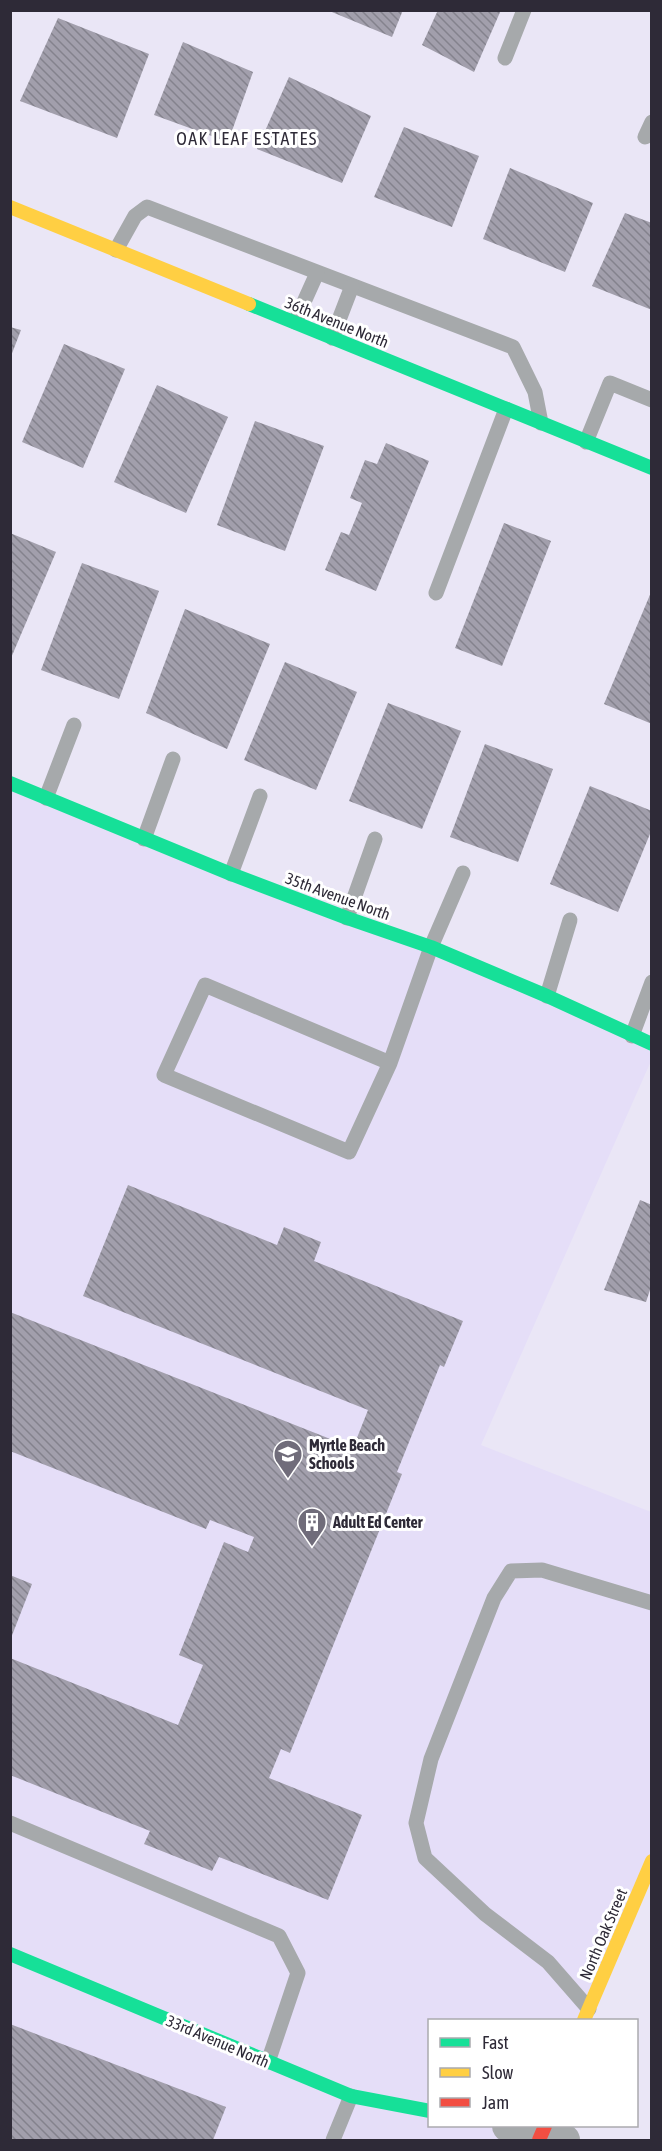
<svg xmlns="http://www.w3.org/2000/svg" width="662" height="2151" viewBox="0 0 662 2151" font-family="'Asap Condensed',sans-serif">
	<defs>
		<pattern id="building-back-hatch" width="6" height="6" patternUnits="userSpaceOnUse" patternTransform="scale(1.5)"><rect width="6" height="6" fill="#a29fac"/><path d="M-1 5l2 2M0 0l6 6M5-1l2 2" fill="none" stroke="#84828d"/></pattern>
	</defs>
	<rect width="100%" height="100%" fill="#eae6f6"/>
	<!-- built -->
	<path fill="#e5def8" d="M10,787L651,1037V1061L481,1445L651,1512V1869L589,2020H430V2126H546L540,2140H11Z"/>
	<!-- building -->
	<g fill="url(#building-back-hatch)">
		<path d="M327,10H403L392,37Z"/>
		<path d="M438,10H501L474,72L422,45Z"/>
		<path d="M58,18L149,54L117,138L20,101Z"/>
		<path d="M183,42L253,72L228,142L154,115Z"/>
		<path d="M289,77L371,116L342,183L257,149Z"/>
		<path d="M404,127L479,156L452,227L374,197Z"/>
		<path d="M510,168L593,203L565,272L483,239Z"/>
		<path d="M625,213L652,223V310L592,286Z"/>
		<path d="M10,327L21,330L11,356H10Z"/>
		<path d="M64,344L125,369L83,468L22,442Z"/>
		<path d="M157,385L228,417L186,513L114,482Z"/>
		<path d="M255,421L324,446L285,551L217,525Z"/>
		<path d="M386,443L429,461L376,591L325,570L341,532L349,535L362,503L350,498L365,460L377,464Z"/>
		<path d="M504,523L551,541L502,666L455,648Z"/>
		<path d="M10,533L56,552L11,658H10Z"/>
		<path d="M82,563L159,591L119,699L41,670Z"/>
		<path d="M652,590V724L604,704Z"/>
		<path d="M185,609L270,644L227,749L146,713Z"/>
		<path d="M285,662L357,692L316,790L244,760Z"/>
		<path d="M388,703L461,731L422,829L349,801Z"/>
		<path d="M485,744L553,769L518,862L450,837Z"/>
		<path d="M590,786L652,811V829L618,912L550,884Z"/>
		<path d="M128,1185L277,1245L284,1227L321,1242L314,1261L463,1321L444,1367L440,1365L397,1472L402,1474L290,1753L281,1749L269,1778L362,1815L328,1900L219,1857L212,1871L144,1844L150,1831L10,1775V1658L178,1725L203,1665L179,1655L224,1542L248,1552L254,1537L210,1520L206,1529L10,1451V1312L353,1448L368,1410L83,1296Z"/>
		<path d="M640,1200L652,1205V1284L646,1302L604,1290Z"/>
		<path d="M10,1575L32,1584L11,1638H10Z"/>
		<path d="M10,2024L226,2107L213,2140H10Z"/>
	</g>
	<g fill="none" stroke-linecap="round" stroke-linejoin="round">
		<!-- lane -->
		<g stroke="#a6a9ab" stroke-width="15">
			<path d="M505,58L524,10"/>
			<path d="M645,137L652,122"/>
			<path d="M116,250L135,216L147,207L513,347L535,392L541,423"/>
			<path d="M295,322L317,273"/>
			<path d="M332,338L352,286"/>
			<path d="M586,442L610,383L652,400"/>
			<path d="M436,593L506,409"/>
			<path d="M46,798L74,725"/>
			<path d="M144,839L173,759"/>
			<path d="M231,874L260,796"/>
			<path d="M347,918L375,839"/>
			<path d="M547,996L570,920"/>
			<path d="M632,1036L652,982"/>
			<path d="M390,1063L205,985L164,1075L349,1152L390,1063L431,947L463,873"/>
			<path d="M10,1823L279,1936L298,1973L268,2062"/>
			<path d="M589,2009L548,1962L485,1914L425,1858L416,1823L431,1759L494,1598L511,1571L542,1570L652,1603"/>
			<path d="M333,2140L351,2096"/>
		</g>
		<!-- street -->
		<path stroke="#a6a9ab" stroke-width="32" d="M508,2126L542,2132L564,2140"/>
		<!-- fast -->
		<g stroke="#16e098" stroke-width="14">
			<path d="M249,304L652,468"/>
			<path d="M10,783L231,874L347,918L431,947L547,996L652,1044"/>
			<path d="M10,1954L351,2096L430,2111"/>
		</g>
		<!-- slow -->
		<g stroke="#ffcf43" stroke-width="14">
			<path d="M10,207L249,304"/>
			<path d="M584,2020L652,1861"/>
		</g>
		<!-- jam -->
		<path stroke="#f24e42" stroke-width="14" d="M539,2140L545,2126"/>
	</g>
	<!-- icons -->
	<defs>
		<g id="school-pin" transform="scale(1.5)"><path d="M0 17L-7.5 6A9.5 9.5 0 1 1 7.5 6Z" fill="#706c7a" stroke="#fff"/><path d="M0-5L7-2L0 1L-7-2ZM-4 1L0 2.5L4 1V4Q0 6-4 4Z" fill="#fff"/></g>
		<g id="building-pin" transform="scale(1.5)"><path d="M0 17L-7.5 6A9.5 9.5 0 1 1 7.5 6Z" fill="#706c7a" stroke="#fff"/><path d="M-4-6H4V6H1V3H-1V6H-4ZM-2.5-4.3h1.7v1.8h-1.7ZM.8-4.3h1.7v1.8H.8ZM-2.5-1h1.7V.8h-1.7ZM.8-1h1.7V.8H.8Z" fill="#fff"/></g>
	</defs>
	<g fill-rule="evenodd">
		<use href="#school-pin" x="288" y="1454"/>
		<use href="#building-pin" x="312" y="1522"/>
	</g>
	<g text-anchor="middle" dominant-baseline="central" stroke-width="6" stroke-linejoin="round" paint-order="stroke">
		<!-- street labels -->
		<g font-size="16" fill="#2e2a37" stroke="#fff">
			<text transform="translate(337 322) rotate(22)">36th Avenue North</text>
			<text transform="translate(338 896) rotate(20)">35th Avenue North</text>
			<text transform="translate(603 1934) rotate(-67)">North Oak Street</text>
			<text transform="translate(218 2041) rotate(23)">33rd Avenue North</text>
		</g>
		<!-- poi labels -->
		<g font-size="16" font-weight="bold" fill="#2e2a37" stroke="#fff" text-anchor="start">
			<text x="309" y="1445">Myrtle Beach<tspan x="309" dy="18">Schools</tspan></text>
			<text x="333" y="1522">Adult Ed Center</text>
		</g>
		<!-- neighbourhood labels -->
		<g font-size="18" letter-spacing="1.5" fill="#2e2a37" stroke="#fff">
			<text x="247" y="138">OAK LEAF ESTATES</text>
		</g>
	</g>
	<!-- border -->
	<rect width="662" height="2151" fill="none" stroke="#2e2a37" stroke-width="24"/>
	<!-- legend -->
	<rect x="428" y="2019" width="210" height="108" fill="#ffffff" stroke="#abaaaf" stroke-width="1.5"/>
	<rect x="440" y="2038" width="30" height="9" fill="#16e098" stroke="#abaaaf" stroke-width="1.5"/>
	<text x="482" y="2049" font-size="18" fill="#2e2a37">Fast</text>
	<rect x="440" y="2068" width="30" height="9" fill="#ffcf43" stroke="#abaaaf" stroke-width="1.5"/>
	<text x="482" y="2079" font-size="18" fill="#2e2a37">Slow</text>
	<rect x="440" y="2098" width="30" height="9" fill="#f24e42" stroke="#abaaaf" stroke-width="1.5"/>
	<text x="482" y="2109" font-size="18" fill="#2e2a37">Jam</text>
</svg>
